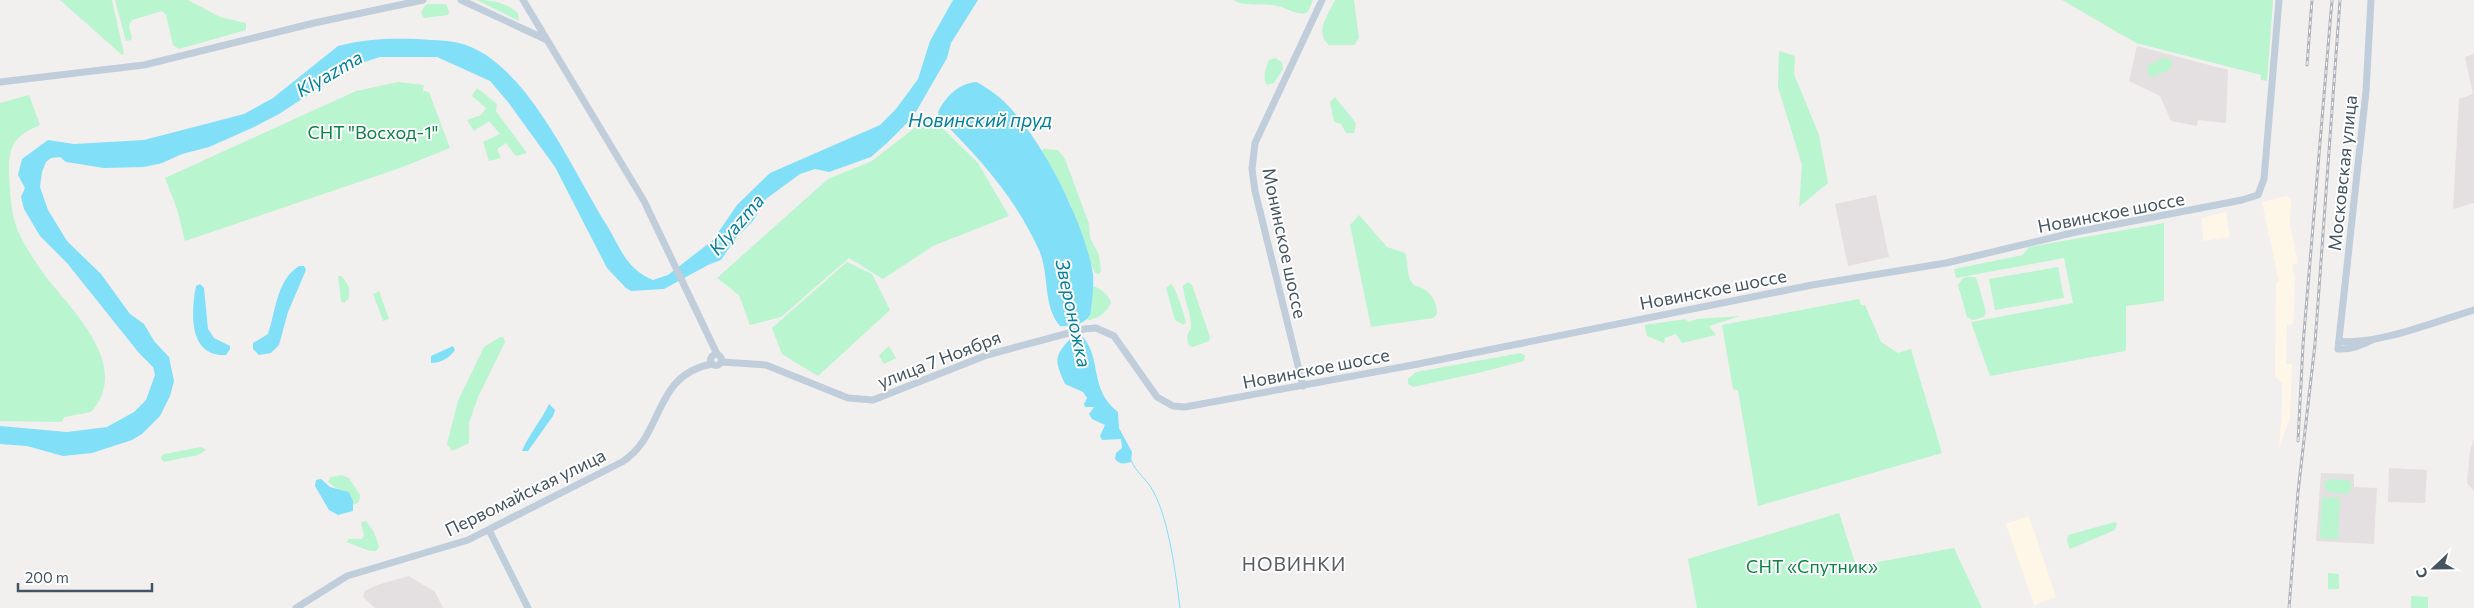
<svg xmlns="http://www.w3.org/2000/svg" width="2474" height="608" viewBox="0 0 2474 608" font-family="Commissioner,sans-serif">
	<rect width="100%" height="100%" fill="#f2efef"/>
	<!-- commercial -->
	<g fill="#fef7e8">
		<path d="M2287,196L2291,200L2290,225L2298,263L2292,265L2295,279L2293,324L2287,325L2286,364H2292L2290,417L2279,448L2282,414V383L2275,376L2276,282H2279L2262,202Z"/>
		<path d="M2226,212L2230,237L2203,241L2202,218Z"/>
		<path d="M2029,516L2056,597L2034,605L2006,524Z"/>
	</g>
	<!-- education -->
	<g fill="#e4e0e1">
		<path d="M2137,46L2228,70L2226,123L2198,120L2197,126L2171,121L2160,96L2129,81Z"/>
		<path d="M2474,54V203L2453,209L2459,99L2473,94L2465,57Z"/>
		<path d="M1876,195L1889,257L1848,266L1835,204Z"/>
		<path d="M2474,439V491L2467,483L2470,451Z"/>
		<path d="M2389,468L2427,470L2425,503L2388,502Z"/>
		<path d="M2321,473L2354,474V487L2377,488L2374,544L2316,541Z"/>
		<path d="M409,576L435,592L443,608H375L363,597L365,591L377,585Z"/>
	</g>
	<!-- green -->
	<g fill="#b9f5cf">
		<path d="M60,0H112L124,54L122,55Z"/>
		<path d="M115,0H188L220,17L246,23V30L179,49L173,45L166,15L162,11L132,20L129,26L132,38L131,40L126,41Z"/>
		<path d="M477,0C493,0 506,3 518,13L519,21Z"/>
		<path d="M1233,0H1313L1308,12C1298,17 1288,8 1277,6C1262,2 1248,8 1233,0Z"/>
		<path d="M1335,0H1354L1359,38L1354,45H1329C1314,32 1328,15 1335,0Z"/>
		<path d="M2062,0H2273L2267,81L2261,80V75L2136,43Z"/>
		<path d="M428,4H446L449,12L448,15L424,18L421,13L424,7Z"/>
		<path d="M1779,51L1795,56L1794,74L1819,135L1828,183L1799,207L1802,165L1778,87Z"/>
		<path d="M1275,58L1282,62L1283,69L1274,83L1267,85C1262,78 1266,67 1269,60Z"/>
		<path d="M2163,58L2171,59L2172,68L2153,77L2149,76L2147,66Z"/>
		<path d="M398,82L424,85L423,91L429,92L450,148L400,168L185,241L177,209L165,178L356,91Z"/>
		<path d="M477,88L497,104L496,111L527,153L516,156L506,143L497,149L501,158L489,161L483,142L500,134L489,121L474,131L467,120L481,115L486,108L472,96Z"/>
		<path d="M29,95L40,125C14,136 8,146 9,175C10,192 11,215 18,231C25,247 36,263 46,277C73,311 132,367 91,412L64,417L62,422L0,421V103Z"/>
		<path d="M1335,97L1356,123L1354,133H1346L1341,124L1334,122L1330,102Z"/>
		<path d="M930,116L978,163L1009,216L933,246L883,279L849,258L781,317L750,325L739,295L717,278L828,179L872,161Z"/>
		<path d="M1043,149L1058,150L1065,159L1089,224L1090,238L1099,255L1101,271L1099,274L1095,273L1089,260L1070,203L1042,151Z"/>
		<path d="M1359,215L1387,247L1405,253C1409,262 1406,275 1412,283C1415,287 1418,286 1422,288C1432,293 1437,303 1437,314L1433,318L1371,327L1350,225Z"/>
		<path d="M2164,223V301L2126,306V349L2125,351L1990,376L1971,322L2073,303L2064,258L1956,278L1954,269L2023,255L2029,247Z"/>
		<path d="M847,262L872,274L890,310L818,376L782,354L772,328Z"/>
		<path d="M2058,267L2064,298L1995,310L1989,279Z"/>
		<path d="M338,276H342L349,287V298L344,303L341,301Z"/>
		<path d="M1966,277H1975L1977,280L1986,312L1984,317L1973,320L1967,317L1958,285L1962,279Z"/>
		<path d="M1188,282L1192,285L1210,337L1209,341L1193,347L1189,346C1184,330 1192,334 1191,323C1190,311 1184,299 1183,286Z"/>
		<path d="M1171,284C1176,288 1184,314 1186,322L1184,325L1175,320L1166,288Z"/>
		<path d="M1091,286C1099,286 1110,296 1111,303C1107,312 1097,320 1087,320L1092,306Z"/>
		<path d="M379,291L389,319L383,321L373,294Z"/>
		<path d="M1859,299L1861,305H1865L1881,342L1898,353L1911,349L1942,453L1758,506L1738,391L1733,389L1722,325Z"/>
		<path d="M1740,316L1709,326L1716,335L1682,343L1676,334L1665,338L1664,343L1647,336L1645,325L1685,319L1689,322L1697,319Z"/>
		<path d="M500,337H503L505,342L478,397L469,423V443L452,451L447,444L458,401L484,347Z"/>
		<path d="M889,346L896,358L884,364L879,355Z"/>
		<path d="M1521,353L1525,356L1524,361L1482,372L1413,387L1408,384V379L1416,372Z"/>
		<path d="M201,447L206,450L198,455L164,462L161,459L162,455L165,454Z"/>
		<path d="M342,475L349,478L360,495L359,502L354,505L349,492L336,488L328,482L331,477Z"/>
		<path d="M2330,479L2348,480L2351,483V490L2346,494L2328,492L2325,488V482Z"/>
		<path d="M2322,497L2340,498L2338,540L2320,538Z"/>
		<path d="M1839,513L1856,566L1954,548L1982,608H1697L1688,559Z"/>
		<path d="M366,521L374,532L379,547L376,551H370L346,542L349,539H362L364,536L361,522Z"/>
		<path d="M2115,522L2117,524L2115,530L2070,549L2067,541L2068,535Z"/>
		<path d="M2328,573L2339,574V589H2328Z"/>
		<path d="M2411,596L2428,597V608H2411Z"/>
	</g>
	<!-- water -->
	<g fill="#81e0f7">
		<path d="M953,0H978L951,43L947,58L913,117L888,142L871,157L829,172L815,169L800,174L766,199L753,221L736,238L721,260L708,265L664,289L631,291L626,288L607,268L555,167L508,102L490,81L437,57H380L352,66L279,114L252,128L209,147L182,154L162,163L144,167L104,168L66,162L60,157L51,158L46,162L42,172L40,187L48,210L67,241L101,274L130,314L144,324L154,341L169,357L174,381L170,396L160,416L142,434L132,440L92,453L63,456L27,446L0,444V426L67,432L107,427L134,412L146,400L155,375L153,367L139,353L67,263L40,236L24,209L21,197L25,188L18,175L22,159L48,140L74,144L144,140L244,114L273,98L338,46C364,39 391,38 417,39C430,40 446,40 459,43C525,59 572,170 606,224C621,248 625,268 653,280L668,275L713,240L737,205L770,173L880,125L896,109L918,79L930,41Z"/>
		<path d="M977,82C985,87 993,92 999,97C1039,131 1085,223 1093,274C1094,282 1092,307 1090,315C1084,325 1071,327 1060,326C1042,305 1050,275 1039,250C1016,199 979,157 940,119L938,112C946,96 959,83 977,82Z"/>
		<path d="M299,266H304L306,270L288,312L279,345L271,353L259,355L253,349V343L268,334C276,311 276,281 299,266Z"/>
		<path d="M200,284L204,288L208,329L214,338L230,346V349L226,355C188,357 191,312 196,286Z"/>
		<path d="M1083,337C1102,359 1089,390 1118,412L1119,428L1132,452L1131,462C1124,464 1120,465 1115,459L1116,453L1122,448L1121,439L1102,440L1100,436L1105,425L1092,419L1089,414L1094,407H1085L1084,404L1087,398L1083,392L1065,384C1055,361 1053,357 1071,338Z"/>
		<path d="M453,346L455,350C449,358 441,363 431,363V356Z"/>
		<path d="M549,404L555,410L553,416L528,451H522C529,434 541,421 549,404Z"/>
		<path d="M321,479L330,487L349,492L353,501V511L338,515L329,510L315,486L316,480Z"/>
	</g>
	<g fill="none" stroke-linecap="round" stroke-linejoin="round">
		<!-- stream -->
		<path stroke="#81e0f7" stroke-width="1" d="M1131,460C1136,473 1147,479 1153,491C1169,519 1176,576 1180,608"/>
		<!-- secondary -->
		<g stroke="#c0cddb" stroke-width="7">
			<path d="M461,0L545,39"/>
			<path d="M523,0L644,201L717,354"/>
			<path d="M2371,0L2366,91L2338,349C2351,350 2361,346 2372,340"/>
			<path d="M0,82L144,65L314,23L423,0"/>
			<path d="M2339,341C2376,346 2436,321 2474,310"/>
			<circle cx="716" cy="360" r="5.5"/>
			<path d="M721,362L766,365L848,398L873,400L987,355L1084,329L1096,328L1114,336L1157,397L1173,406L1185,407L1418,364L1812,285L1946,263L2076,232L2242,200L2258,195L2264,179L2279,0"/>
			<path d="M1303,386L1255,191L1252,169L1255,143L1322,0"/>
			<path d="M489,530L528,608"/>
			<path d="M296,608L347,576L468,540L622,462C665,435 652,375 712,364"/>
		</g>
		<!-- rail casing -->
		<g stroke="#b1b5bb" stroke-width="3">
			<g id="rail">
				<path d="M2307,65L2312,0"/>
				<path d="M2298,441L2303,345L2332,0"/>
				<path d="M2289,608L2298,492L2315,344L2340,0"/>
			</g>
		</g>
		<!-- rail -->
		<use href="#rail" stroke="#fff" stroke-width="1" stroke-dasharray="4" stroke-linecap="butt"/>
	</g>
	<g text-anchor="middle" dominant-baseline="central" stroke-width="4" stroke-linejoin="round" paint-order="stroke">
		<!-- park labels -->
		<g font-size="18" fill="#0c8546" stroke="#fff">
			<text x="373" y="132">СНТ "Восход-1"</text>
			<text x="1812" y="566">СНТ «Спутник»</text>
		</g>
		<!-- street labels -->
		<g font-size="18" fill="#455460" stroke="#fff">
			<text transform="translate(2342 173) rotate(-84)">Московская улица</text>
			<text transform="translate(2111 212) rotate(-11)">Новинское шоссе</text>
			<text transform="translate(1285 243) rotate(78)">Монинское шоссе</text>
			<text transform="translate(1713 289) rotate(-11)">Новинское шоссе</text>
			<text transform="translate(939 359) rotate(-21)">улица 7 Ноября</text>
			<text transform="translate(1316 368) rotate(-11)">Новинское шоссе</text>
			<text transform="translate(525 492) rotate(-26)">Первомайская улица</text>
		</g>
		<!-- water labels -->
		<g font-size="19" font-style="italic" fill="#03819f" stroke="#fff">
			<text transform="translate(329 73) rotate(-30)">Klyazma</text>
			<text x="980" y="119">Новинский пруд</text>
			<text transform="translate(736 224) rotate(-49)">Klyazma</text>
			<text transform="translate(1074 313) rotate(78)">Звероножка</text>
		</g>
		<!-- neighbourhood labels -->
		<g font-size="19" letter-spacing="1" fill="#5b6066" stroke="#fff">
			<text x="1294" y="563">НОВИНКИ</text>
		</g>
	</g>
	<!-- north arrow -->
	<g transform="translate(2434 568) rotate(248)" stroke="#ffffff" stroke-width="4" paint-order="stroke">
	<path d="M0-4L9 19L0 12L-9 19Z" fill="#455460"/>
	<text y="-8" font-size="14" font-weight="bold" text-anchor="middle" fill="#455460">С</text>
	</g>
	<!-- scale -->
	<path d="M18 583v8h134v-8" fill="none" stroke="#455460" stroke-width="2.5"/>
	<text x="25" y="583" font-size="15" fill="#455460" stroke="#ffffff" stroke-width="4" paint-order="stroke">200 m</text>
</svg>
